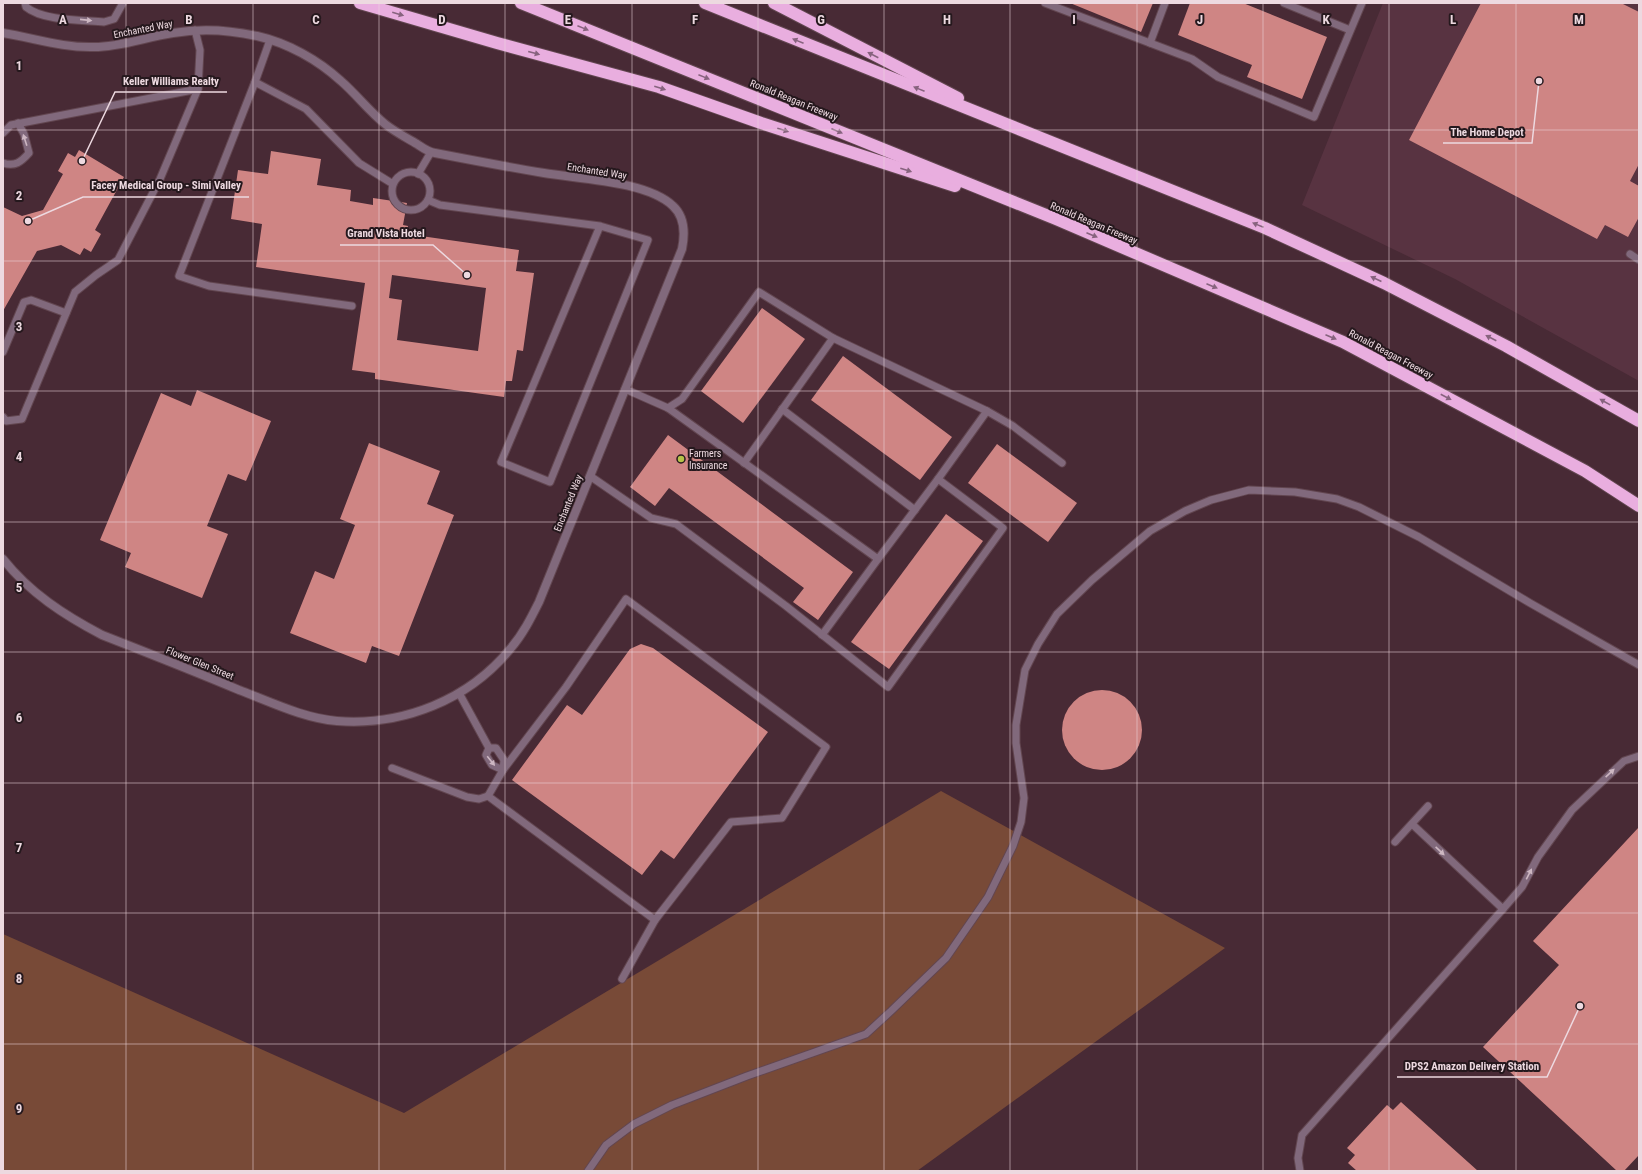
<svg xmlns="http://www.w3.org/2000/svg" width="1642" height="1174" viewBox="0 0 1642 1174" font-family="'Roboto Condensed',sans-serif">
	<rect width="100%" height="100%" fill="#482a35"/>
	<!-- built -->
	<path fill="#583341" d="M1383,3H1639V381L1455,279L1302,205Z"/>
	<!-- green -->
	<path fill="#784a37" d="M941,791L1225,948L917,1171H3V934L404,1113Z"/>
	<!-- building -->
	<g fill="#cf8584" fill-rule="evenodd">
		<path d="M1070,3H1153L1141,32Z"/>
		<path d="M1190,3H1243L1327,37L1302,99L1247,77L1252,65L1178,35Z"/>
		<path d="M1481,3H1621L1639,12V164L1630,181L1639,186V217L1628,237L1605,225L1597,239L1409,140Z"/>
		<path d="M79,150L124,177L95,230L101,234L91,252L84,248L80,255L61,245L37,251L3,311V207L22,216L43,210L63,174L58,171L68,153L75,157Z"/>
		<path d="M271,151L321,159L317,185L351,190L350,201L373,205V198L407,203L403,225L408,226L407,234L519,250L516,271L534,273L523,351L517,350L512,381H506L504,397L375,379V373L352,370L365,283L256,267L262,224L231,219L238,170L268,174ZM392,275L486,288L478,351L397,340L402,300L389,298Z"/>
		<path d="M762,308L805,339L743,423L701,391Z"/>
		<path d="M843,356L952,437L920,480L811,400Z"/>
		<path d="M197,390L271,421L246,481L228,474L207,526L228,534L202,598L125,567L131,553L100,540L161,393L191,406Z"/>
		<path d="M668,435L853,572L818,620L793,602L804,588L669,488L655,506L630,487Z"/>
		<path d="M369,443L440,471L427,504L454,515L399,656L372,646L366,663L290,633L315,571L334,579L355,525L340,519Z"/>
		<path d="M997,444L1077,503L1048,542L968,483Z"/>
		<path d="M946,514L983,541L889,669L851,642Z"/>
		<path d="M641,644L653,648L768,732L674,859L661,850L642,875L512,780L567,705L582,715L630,649Z"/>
		<circle cx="1102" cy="730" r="40"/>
		<path d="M1639,827V1155L1624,1171H1617L1483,1047L1559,965L1533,941Z"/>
		<path d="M1401,1102L1478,1171H1357L1348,1163L1355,1155L1347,1148L1387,1105L1393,1110Z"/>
	</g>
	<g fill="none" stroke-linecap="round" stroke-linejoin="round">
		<!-- service casing -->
		<g stroke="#624650" stroke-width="9">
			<g id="service">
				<path d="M25,3L26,7C43,21 82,20 104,22L114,19L123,3"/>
				<path d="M1045,3L1192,59L1218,77L1314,117L1362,3"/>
				<path d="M1284,3L1350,30"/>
				<path d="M1150,43L1165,3"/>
				<path d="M255,82L270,40"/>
				<path d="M3,133L11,125L198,89"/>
				<path d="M3,163C15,167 21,162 29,153L24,134L18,123"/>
				<circle cx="411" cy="191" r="19"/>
				<path d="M418,174L431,152"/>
				<path d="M428,200L440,205L600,226L501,462L550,482L648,240L600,226"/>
				<path d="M1630,254L1639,260"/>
				<path d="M352,306L209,286L179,276L255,82L306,109L359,163L393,184"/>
				<path d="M3,352L24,302L31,300L66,313"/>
				<path d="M668,408L878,559L822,635"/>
				<path d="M782,409L915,510"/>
				<path d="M987,411L1013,426L1062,463"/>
				<path d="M3,417L6,421L22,419L75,292L96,275L118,260L160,179L198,89L200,50L195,30"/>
				<path d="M744,463L833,338"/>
				<path d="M590,476L651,518L676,524L786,606L888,687L1003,528L938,479L987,411L833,338L759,292L682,399L668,408L625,389"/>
				<path d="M878,559L938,479"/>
				<path d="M459,693L489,748L486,755L492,765L503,770"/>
				<path d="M489,748H496L504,760L503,770L488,796L655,920L731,822L782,818L826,747L626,599L566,687L503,770"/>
				<path d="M392,768L467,797L479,799L488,796"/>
				<path d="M1412,824L1503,909L1522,887L1538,857L1572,810L1624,761L1639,756"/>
				<path d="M1395,842L1428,806"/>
				<path d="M622,979L655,920"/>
				<path d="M588,1171L606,1145L634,1124L672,1105L747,1076L866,1034L891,1011L946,958L988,897L1013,846L1021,822L1024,798L1016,743V725L1025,670L1038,644L1057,614L1092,580L1150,531L1185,511L1211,500L1249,490L1295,492L1337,499L1359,507L1419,537L1530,603L1639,665"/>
				<path d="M1300,1171L1298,1158L1302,1135L1503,909"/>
			</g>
		</g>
		<!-- minor casing -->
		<g stroke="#624650" stroke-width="10">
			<path id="minor" d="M3,33C34,38 63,48 94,47C121,47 146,37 173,33C201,28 230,30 257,36C288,43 318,60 341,81C356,94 369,111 385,124C395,132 407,138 417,144C423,148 428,152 435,153C471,160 508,167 544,173C579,179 647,181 673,206C685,217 685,234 682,249L539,602C531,618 523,634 511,648C469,700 403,726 337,721C303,718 271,702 239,690C194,671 148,653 102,635C64,615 30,593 3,559"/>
		</g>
		<!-- motorway casing -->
		<g stroke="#624650" stroke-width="14">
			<g id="motorway">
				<path d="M360,3L497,43L659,87L761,123L955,186"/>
				<path d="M521,3L1056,219L1343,342L1585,471L1639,506"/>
				<path d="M705,3L1265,228L1384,283L1506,346L1639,421"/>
				<path d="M774,3L958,98"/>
			</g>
		</g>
		<!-- service -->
		<use href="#service" stroke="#81697c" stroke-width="7"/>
		<!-- minor -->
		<use href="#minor" stroke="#81697c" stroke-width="8"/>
		<!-- motorway -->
		<use href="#motorway" stroke="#e9aedf" stroke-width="12"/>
	</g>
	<!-- one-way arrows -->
	<defs><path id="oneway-solid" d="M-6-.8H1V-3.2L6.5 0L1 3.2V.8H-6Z"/></defs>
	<g fill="#87637e">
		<use href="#oneway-solid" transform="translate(398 14) rotate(16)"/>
		<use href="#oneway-solid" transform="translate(583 28) rotate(22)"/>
		<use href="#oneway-solid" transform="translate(798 41) rotate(-158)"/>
		<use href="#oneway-solid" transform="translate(534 53) rotate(15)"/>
		<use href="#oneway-solid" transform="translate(873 55) rotate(-153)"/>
		<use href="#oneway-solid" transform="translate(704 77) rotate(22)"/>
		<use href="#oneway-solid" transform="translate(660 88) rotate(17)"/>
		<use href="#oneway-solid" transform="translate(919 89) rotate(-158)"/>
		<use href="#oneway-solid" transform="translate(783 130) rotate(18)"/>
		<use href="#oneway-solid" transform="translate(837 131) rotate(22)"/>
		<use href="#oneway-solid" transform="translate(906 170) rotate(18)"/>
		<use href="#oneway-solid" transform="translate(1258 225) rotate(-158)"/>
		<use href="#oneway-solid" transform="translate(1092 235) rotate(23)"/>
		<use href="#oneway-solid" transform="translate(1376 279) rotate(-155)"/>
		<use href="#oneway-solid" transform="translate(1212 286) rotate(23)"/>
		<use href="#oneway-solid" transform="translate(1331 337) rotate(23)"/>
		<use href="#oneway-solid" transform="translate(1491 338) rotate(-153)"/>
		<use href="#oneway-solid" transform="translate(1446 397) rotate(28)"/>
		<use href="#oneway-solid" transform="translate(1605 402) rotate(-151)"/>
	</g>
	<g fill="#cdb7c2">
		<use href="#oneway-solid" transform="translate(86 20) rotate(6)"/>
		<use href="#oneway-solid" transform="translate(25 140) rotate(-108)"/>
		<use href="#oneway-solid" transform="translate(491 761) rotate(51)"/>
		<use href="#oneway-solid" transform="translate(1610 773) rotate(-43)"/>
		<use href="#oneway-solid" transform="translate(1440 851) rotate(43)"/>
		<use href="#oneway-solid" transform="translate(1529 874) rotate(-63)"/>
	</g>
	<!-- grid -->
	<path fill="none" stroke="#edd9e0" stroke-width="1" stroke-opacity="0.55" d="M126,3V1171M253,3V1171M379,3V1171M505,3V1171M632,3V1171M758,3V1171M884,3V1171M1010,3V1171M1137,3V1171M1263,3V1171M1389,3V1171M1516,3V1171M3,130H1639M3,261H1639M3,391H1639M3,522H1639M3,652H1639M3,783H1639M3,913H1639M3,1044H1639"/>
	<!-- markers -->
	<circle fill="#b5c249" stroke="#25181d" stroke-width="1.5" cx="681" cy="459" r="4"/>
	<g text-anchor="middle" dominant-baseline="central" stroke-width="4" stroke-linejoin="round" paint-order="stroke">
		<!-- street labels -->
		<g font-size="10" fill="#edd9e0" stroke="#25181d">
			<text transform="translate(143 29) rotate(-11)">Enchanted Way</text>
			<text transform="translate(794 100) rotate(22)">Ronald Reagan Freeway</text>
			<text transform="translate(597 171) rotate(9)">Enchanted Way</text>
			<text transform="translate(1094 223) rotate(23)">Ronald Reagan Freeway</text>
			<text transform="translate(1391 354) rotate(28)">Ronald Reagan Freeway</text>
			<text transform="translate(568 503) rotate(-68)">Enchanted Way</text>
			<text transform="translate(200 663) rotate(22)">Flower Glen Street</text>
		</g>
		<!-- poi labels -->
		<g font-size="10" fill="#edd9e0" stroke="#25181d" text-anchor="start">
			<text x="689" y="453">Farmers<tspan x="689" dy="12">Insurance</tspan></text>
		</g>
	</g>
	<g font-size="13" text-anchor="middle" font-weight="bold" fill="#edd9e0" stroke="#25181d" stroke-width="4" stroke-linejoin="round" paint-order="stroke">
		<text x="63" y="24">A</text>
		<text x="189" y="24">B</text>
		<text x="316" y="24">C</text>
		<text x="442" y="24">D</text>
		<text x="568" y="24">E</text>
		<text x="695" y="24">F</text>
		<text x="821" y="24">G</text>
		<text x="947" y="24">H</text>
		<text x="1074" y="24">I</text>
		<text x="1200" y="24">J</text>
		<text x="1326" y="24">K</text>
		<text x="1453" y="24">L</text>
		<text x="1579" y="24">M</text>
		<text x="19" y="70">1</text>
		<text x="19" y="200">2</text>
		<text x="19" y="331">3</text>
		<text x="19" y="461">4</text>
		<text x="19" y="592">5</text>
		<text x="19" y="722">6</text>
		<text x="19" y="852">7</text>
		<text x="19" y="983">8</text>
		<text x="19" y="1113">9</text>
	</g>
	<!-- callouts -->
	<path fill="none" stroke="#edd9e0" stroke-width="1.5" d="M82 161L115 92H227M1539 81L1532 143H1443M28 221L83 197H249M467 275L433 245H340M1580 1006L1547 1077H1397"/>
	<g fill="#edd9e0" stroke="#25181d" stroke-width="1.5">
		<circle cx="82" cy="161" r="4"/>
		<circle cx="1539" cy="81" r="4"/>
		<circle cx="28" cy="221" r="4"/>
		<circle cx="467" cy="275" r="4"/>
		<circle cx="1580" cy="1006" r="4"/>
	</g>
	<g font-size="11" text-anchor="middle" font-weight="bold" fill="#edd9e0" stroke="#25181d" stroke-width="4" stroke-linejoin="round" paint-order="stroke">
		<text x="171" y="85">Keller Williams Realty</text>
		<text x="1487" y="136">The Home Depot</text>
		<text x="166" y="189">Facey Medical Group - Simi Valley</text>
		<text x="386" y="237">Grand Vista Hotel</text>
		<text x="1472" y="1070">DPS2 Amazon Delivery Station</text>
	</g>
	<!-- border -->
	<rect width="1642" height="1174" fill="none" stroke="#edd9e0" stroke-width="8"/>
</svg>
